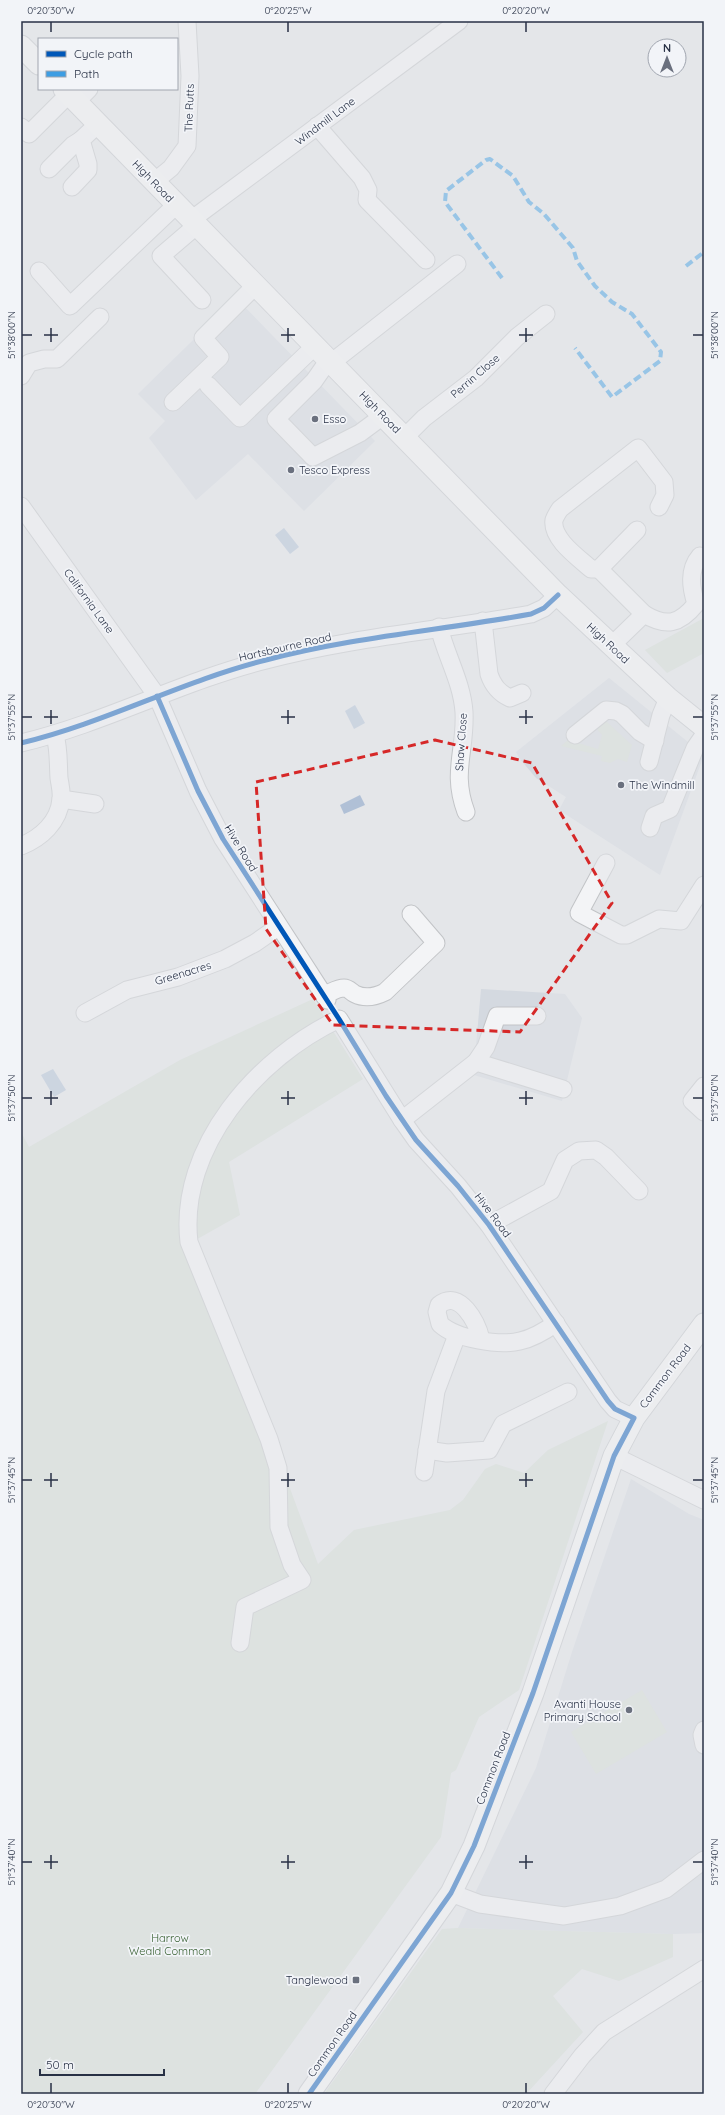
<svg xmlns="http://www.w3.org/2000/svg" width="725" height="2115" viewBox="0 0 725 2115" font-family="Quicksand,sans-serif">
	<rect width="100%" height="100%" fill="#e4e6e9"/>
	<!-- built -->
	<g fill="#d4d9e0">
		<path d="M236,298L375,441L304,511L248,454L196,500L149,438L165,421L138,394Z"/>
		<path d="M609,678L704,755L660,875L559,810L566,797L536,778L520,759L516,752Z"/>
		<path d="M481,989L565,994L582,1018L562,1101L474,1075L471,1055L476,1046Z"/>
		<path d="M631,1479L689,1514L704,1520V1933L673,1934L458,1928L536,1768L572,1652Z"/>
	</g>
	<!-- green -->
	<g fill="#d4ddd4">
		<path d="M704,618V653L667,673L645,650Z"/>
		<path d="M604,721L607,722L632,745L627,762L618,759L610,763L601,761L602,756L561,746L568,740L598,749L602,735L596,728Z"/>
		<path d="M313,999L363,1079L229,1162L240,1215L183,1247L259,1405L318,1564L354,1530L450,1510L463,1500L485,1469L496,1464L524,1473L548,1450L608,1421L519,1690L479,1717L456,1770L451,1773L441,1837L255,2094H21V1132L29,1147L180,1060Z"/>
		<path d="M642,1690L667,1732L596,1774L571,1732Z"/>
		<path d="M458,1928L673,1934V1957L619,1981L582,1969L553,1996L583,2032L526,2094H324L442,1929Z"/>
	</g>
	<!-- water -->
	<g fill="#b0c0d6">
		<path d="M284,528L299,547L290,554L275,535Z"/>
		<path d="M355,705L365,723L354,729L345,711Z"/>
		<path d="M360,795L365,805L344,814L340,805Z"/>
		<path d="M53,1069L66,1090L54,1097L41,1075Z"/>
	</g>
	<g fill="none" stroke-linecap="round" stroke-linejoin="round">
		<!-- minor casing -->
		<g stroke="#c2c4c7" stroke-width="19">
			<g id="minor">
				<path d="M77,101L89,89"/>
				<path d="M317,126L362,178L368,190L367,200L426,260"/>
				<path d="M21,127L29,134L69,94"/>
				<path d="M49,169L73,145L81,140"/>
				<path d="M154,182L171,168L187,146L190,76L187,21"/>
				<path d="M72,187L88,170V164L81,140L98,124"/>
				<path d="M191,220L459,21"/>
				<path d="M196,226L161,256L202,300"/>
				<path d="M39,271L70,306L176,205"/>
				<path d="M328,361L314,381L276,419L313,457L360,433L383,416"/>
				<path d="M331,363L457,264"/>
				<path d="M21,376L29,363L44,359H57L100,317"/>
				<path d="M208,385L240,418L314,347"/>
				<path d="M173,402L220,357L203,338L255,286"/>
				<path d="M404,438L424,418L476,378L517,337L546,314"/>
				<path d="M21,506L157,696L198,791L223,839L327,1000"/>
				<path d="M637,530L599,569H591C579,558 551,539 554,520C555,517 558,512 560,509L638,448L664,482L665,495L659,507"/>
				<path d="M599,569L644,614L611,646"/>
				<path d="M644,614C666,627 679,625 696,604C691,588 688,570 700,556"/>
				<path d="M483,621L489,674C493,686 499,693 510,698L522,693"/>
				<path d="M439,627C446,656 462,682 464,712C466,751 451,772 466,812"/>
				<path d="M575,735L606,710L616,711L622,714L640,732L655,741"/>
				<path d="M21,743C105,723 182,681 266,660C353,637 443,630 531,614L544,608L558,595"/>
				<path d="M649,762L661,715L668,698"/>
				<path d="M61,799L95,804"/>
				<path d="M650,828L654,816L670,809L695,748L704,735"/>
				<path d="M21,846C41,838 59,822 61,799C62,792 60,785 59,778C58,763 59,750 55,735"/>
				<path d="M606,863L579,913L621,935H627L659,919L681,921L704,885"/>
				<path d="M324,995C330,993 337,988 344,988C349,988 351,992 355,994C365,999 375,997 385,992L436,943L411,914"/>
				<path d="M85,1013L127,990L178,977L225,959L255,943L278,927"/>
				<path d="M476,1062L563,1089"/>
				<path d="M704,1086L692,1101L704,1112"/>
				<path d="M402,1120L476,1062L486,1047L497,1016H537"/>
				<path d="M489,1225L551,1191L565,1160L579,1151L596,1150L606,1157L639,1191"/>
				<path d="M481,1339C477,1323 460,1288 439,1305L437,1312L440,1324C456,1339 499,1346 520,1341C534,1338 545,1331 556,1323"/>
				<path d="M427,1450L447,1453L489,1450L503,1424L568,1392"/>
				<path d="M614,1456L704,1500"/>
				<path d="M424,1472L436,1391L457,1335"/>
				<path d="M240,1643L245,1607L302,1580L292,1565L279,1527L278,1468L269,1439L189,1242C178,1147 258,1057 339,1019L402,1120L416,1140L458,1186L489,1225L608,1401L615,1409L634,1418"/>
				<path d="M704,1730L702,1735L704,1745"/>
				<path d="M451,1893L480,1904L564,1916L620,1906L666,1889L704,1860"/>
				<path d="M553,2094L582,2056L604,2032L704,1969"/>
			</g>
		</g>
		<!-- major casing -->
		<g stroke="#c0c3c7" stroke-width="23">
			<g id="major">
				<path d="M21,46L39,64"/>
				<path d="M64,89L558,595L668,698L704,727"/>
				<path d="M309,2094L451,1893L474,1846L533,1693L614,1456L634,1418L704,1324"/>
			</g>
		</g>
		<!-- minor -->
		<use href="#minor" stroke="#f3f4f6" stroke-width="17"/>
		<!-- major -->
		<use href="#major" stroke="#f7f7f7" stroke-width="21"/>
		<!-- quiet -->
		<g stroke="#3d9de3" stroke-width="4" stroke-dasharray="8 4" stroke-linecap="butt">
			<path d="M686,266L704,252"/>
			<path d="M502,278L445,202L446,191L486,160L490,159L513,176L529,202L544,214L573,248L577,261L595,286L612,302L632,314L661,352L660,361L612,397L575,348"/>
		</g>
		<!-- cycleway casing -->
		<g stroke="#f2f4f8" stroke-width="8">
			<g id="cycleway">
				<path d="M157,696L198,791L223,839L339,1019L386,1096L416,1140L458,1186L489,1225L608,1401L615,1409L634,1418L614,1456L533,1693L474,1846L451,1893L309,2094"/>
				<path d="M21,743C105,723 182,681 266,660C353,637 443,630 531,614L544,608L558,595"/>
			</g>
		</g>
		<!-- cycleway -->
		<use href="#cycleway" stroke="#0057b8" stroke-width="5"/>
	</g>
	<!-- marked area -->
	<path d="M0 0H725V2115H0ZM435,740L532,763L612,903L520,1032L333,1025L266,929L256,782Z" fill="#e4e6e9" fill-opacity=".55" fill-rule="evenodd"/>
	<path fill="none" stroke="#d62828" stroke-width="3" stroke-dasharray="8 5" stroke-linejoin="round" d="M435,740L532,763L612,903L520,1032L333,1025L266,929L256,782Z"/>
	<!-- ticks -->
	<path fill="none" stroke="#283145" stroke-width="1.5" d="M51,22V32M288,22V32M526,22V32M51,328V342M288,328V342M526,328V342M22,335H32M44,335H58M281,335H295M519,335H533M693,335H703M51,710V724M288,710V724M526,710V724M22,717H32M44,717H58M281,717H295M519,717H533M693,717H703M51,1091V1105M288,1091V1105M526,1091V1105M22,1098H32M44,1098H58M281,1098H295M519,1098H533M693,1098H703M51,1473V1487M288,1473V1487M526,1473V1487M22,1480H32M44,1480H58M281,1480H295M519,1480H533M693,1480H703M51,1855V1869M288,1855V1869M526,1855V1869M22,1862H32M44,1862H58M281,1862H295M519,1862H533M693,1862H703M51,2083V2093M288,2083V2093M526,2083V2093"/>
	<!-- markers -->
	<g fill="#6a707e" stroke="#f2f4f8" stroke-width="1.5">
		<circle cx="315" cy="419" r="4"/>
		<circle cx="291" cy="470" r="4"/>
		<circle cx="621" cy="785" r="4"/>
		<circle cx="629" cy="1710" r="4"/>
		<rect x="352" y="1976" width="8" height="8" rx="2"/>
	</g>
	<g text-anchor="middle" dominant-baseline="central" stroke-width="3.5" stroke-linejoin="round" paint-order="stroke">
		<!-- street labels -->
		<g font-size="11" fill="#283145" stroke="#f2f4f8">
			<text transform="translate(189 108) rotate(-88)">The Rutts</text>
			<text transform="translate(325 121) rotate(-37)">Windmill Lane</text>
			<text transform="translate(153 181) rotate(46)">High Road</text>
			<text transform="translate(475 376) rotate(-41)">Perrin Close</text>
			<text transform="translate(380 412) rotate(46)">High Road</text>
			<text transform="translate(89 601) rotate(54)">California Lane</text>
			<text transform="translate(608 643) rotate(43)">High Road</text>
			<text transform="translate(285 647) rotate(-13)">Hartsbourne Road</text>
			<text transform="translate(461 742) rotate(-86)">Shaw Close</text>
			<text transform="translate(241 848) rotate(59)">Hive Road</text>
			<text transform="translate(183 973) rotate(-17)">Greenacres</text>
			<text transform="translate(493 1215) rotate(53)">Hive Road</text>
			<text transform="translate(665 1376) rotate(-53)">Common Road</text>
			<text transform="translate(493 1768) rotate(-69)">Common Road</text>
			<text transform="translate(332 2044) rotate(-55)">Common Road</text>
		</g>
		<!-- poi labels -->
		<g font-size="11" fill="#283145" stroke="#f2f4f8" text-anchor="start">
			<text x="323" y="419">Esso</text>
			<text x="299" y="470">Tesco Express</text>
			<text x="629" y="785">The Windmill</text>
			<text x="621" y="1704" text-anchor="end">Avanti House<tspan x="621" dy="13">Primary School</tspan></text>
			<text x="348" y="1980" text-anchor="end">Tanglewood</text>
		</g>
		<!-- park labels -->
		<g font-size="11" fill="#3a6234" stroke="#f2f4f8">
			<text x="170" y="1938">Harrow<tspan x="170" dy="13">Weald Common</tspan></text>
		</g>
	</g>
	<!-- border -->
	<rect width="725" height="2115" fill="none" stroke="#f2f4f8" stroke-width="44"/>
	<!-- legend -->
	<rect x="38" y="38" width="140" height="52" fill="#f2f4f8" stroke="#a1a6b0"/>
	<rect x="46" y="51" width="20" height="6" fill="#0057b8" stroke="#a1a6b0"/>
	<text x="74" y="58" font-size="12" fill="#283145">Cycle path</text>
	<rect x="46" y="71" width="20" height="6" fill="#3d9de3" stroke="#a1a6b0"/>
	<text x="74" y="78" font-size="12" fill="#283145">Path</text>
	<!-- north arrow -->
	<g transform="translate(667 58)"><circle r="19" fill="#f2f4f8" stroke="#a1a6b0"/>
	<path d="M0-3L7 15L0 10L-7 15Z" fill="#6a707e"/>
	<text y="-6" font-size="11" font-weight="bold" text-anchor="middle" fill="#283145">N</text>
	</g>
	<!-- scale -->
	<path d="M40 2069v6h124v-6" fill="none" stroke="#283145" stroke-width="2"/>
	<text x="46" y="2069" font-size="12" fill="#283145" stroke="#f2f4f8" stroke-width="3" paint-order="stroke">50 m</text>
	<rect x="22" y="22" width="681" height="2071" fill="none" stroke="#283145" stroke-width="1.5"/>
	<g font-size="10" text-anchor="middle" fill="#283145">
		<text x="51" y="14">0°20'30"W</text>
		<text x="288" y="14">0°20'25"W</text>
		<text x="526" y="14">0°20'20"W</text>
		<text transform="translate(11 335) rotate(-90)" y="4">51°38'00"N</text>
		<text transform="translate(714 335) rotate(-90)" y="4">51°38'00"N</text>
		<text transform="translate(11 717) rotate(-90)" y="4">51°37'55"N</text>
		<text transform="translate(714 717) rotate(-90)" y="4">51°37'55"N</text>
		<text transform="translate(11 1098) rotate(-90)" y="4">51°37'50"N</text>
		<text transform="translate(714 1098) rotate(-90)" y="4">51°37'50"N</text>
		<text transform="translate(11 1480) rotate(-90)" y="4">51°37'45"N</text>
		<text transform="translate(714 1480) rotate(-90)" y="4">51°37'45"N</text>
		<text transform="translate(11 1862) rotate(-90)" y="4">51°37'40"N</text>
		<text transform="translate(714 1862) rotate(-90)" y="4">51°37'40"N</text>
		<text x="51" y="2108">0°20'30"W</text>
		<text x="288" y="2108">0°20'25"W</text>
		<text x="526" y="2108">0°20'20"W</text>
	</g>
</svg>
